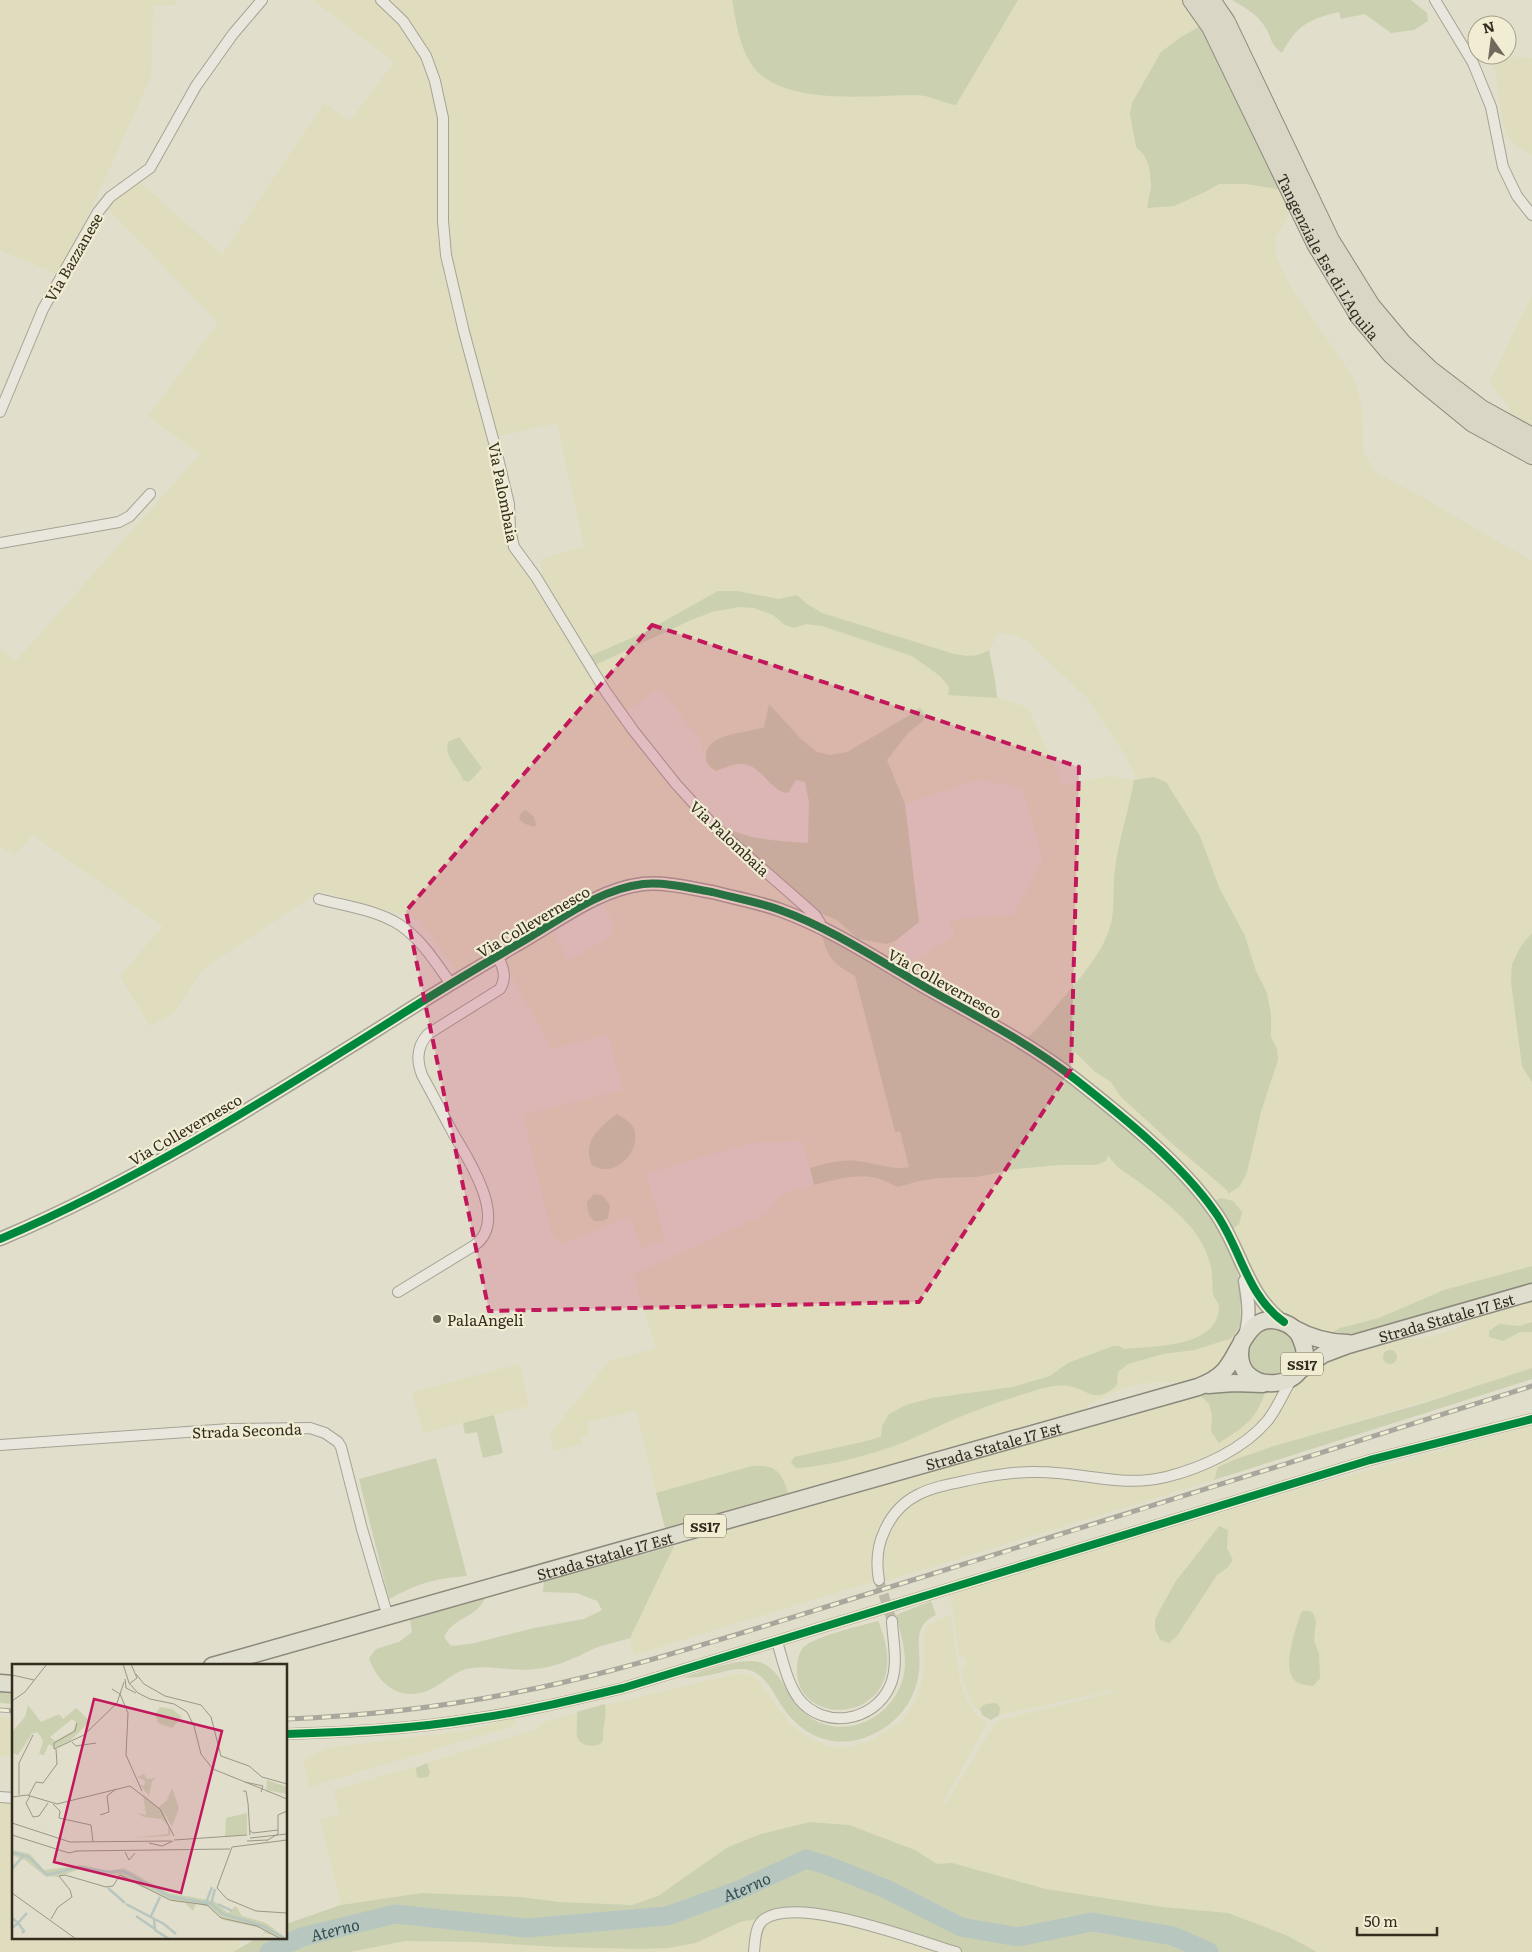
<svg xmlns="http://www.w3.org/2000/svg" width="1532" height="1952" viewBox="0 0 1532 1952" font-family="Literata,serif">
	<rect width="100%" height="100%" fill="#e1decc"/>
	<!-- farmland -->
	<g fill="#dfddbe" fill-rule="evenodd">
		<path d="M0,0H176V5L153,6L151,76L86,221L58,275L0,250Z"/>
		<path d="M313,0H1187L1202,25L1181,37L1139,88L1136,147L1144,155L1149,166L1150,200L1205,192L1219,184H1246L1282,190L1290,204L1287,219L1276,237V256L1291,287L1355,380L1362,408L1363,451L1375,472L1415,493L1532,561V1285L1369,1331L1221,1363L1203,1376L1180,1383L1153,1382L1127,1387L1102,1398L1078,1411L665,1528L636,1411L587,1422L590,1435L580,1437L582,1444L554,1451L550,1434L609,1361L656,1348L633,1275L768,1213L775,1202L785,1193L814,1185L802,1141L751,1143L646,1173L665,1240L642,1248L630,1216L564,1243L558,1242L551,1231L523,1115L623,1090L608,1034L552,1049L497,951L457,973L420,920L320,891L203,969L173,1014L150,1026L120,976L163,926L32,835L15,855L0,847V648L16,661L200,454L148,416L218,323L107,208L115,199L140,182L222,255L324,103L350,121L394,62ZM557,423L584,546L541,559L542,578L516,548L496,437ZM999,632L1016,636L1027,641L1087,698L1123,752L1138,780L1109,776L1063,785L1028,708L997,697L995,680L989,650ZM660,688L699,739L709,766L716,771L742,764L754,767L781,792L788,793L796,780L805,782L809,802L808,843L781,841L747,836L732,832L715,822L678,781L624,713ZM979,780L1022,788L1043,859L1014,914L949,920L955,935L910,964L894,942L919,922L905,804ZM602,900L613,924V930L610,936L590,949L568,961L552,928Z"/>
		<path d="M1487,55L1532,58V155L1516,146L1506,134L1500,108L1496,71Z"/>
		<path d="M1531,297H1532V429L1512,419L1508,405L1489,383Z"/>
		<path d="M1532,1295V1368L1529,1370L1251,1453L1218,1467L1214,1480L886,1581L884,1578L634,1655L630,1638L674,1546L1199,1394L1209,1404L1212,1415L1211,1431L1219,1443L1260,1409L1266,1389L1334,1356L1393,1339H1418L1438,1335L1461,1326L1477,1316Z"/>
		<path d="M520,1364L529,1406L423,1433L412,1392Z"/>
		<path d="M1532,1426V1952H1317L1288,1936L1229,1913L1163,1907L1046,1889L952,1863L937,1864L915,1850L849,1825L810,1822L761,1834L728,1847L658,1896L632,1905L559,1902L521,1897L422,1893L341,1905L320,1819L340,1814L333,1790L418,1766L416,1768L430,1773L427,1763L539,1728V1724L577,1712L736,1674H747L757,1679L789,1723L804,1735L830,1747H849L873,1740L901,1722L917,1698L924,1673V1633L929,1624L951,1615L960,1681L966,1699L974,1712L987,1723L943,1802L946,1804L995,1723L999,1720L1115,1692L1114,1690L999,1715L1000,1712L980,1708V1712L971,1701L964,1682L961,1670L964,1668L966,1663L965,1658L959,1656L954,1615L949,1594L1317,1484ZM1219,1526L1228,1530V1567L1217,1575L1177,1636L1155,1620L1187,1566ZM1316,1621L1314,1641L1319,1653L1320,1678L1290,1651L1293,1642Z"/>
		<path d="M0,1717L14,1718V1756H0Z"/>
		<path d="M514,1717L517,1725L309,1787L303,1760L326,1748L470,1730Z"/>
		<path d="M0,1801L14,1802V1938H240L239,1948L233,1952H0Z"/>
		<path d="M764,1917L813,1919L884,1934L940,1952H759Z"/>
		<path d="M759,1918L755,1952H350L405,1941L475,1942L558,1947L641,1949L668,1948L696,1943L740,1922Z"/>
	</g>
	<!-- green -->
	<g fill="#cbd0b0">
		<path d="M732,0H1018L956,105C942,103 930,95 915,95C870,95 777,108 750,62C739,45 736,20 732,0Z"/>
		<path d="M1232,0H1411L1427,13L1428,21L1414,30L1391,33L1365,14L1341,19L1339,12C1309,19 1297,25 1282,53C1267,41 1273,37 1263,24C1255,13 1244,7 1232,0Z"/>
		<path d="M1202,25L1282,190L1246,184H1219L1205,192L1174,206L1147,208L1151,187L1149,166L1144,155L1136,147L1130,114L1132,103L1161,52L1181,37Z"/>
		<path d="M718,591H737L779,599L797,595L807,604L822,613L954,654C968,656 977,658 989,650L995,680L997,698L948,695L949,687L940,676L912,656L822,626L806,624L794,628L785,625L773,615L754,608L739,607L712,612L691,620L593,666L588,657L645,632Z"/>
		<path d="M769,704L801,739L817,752L830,755L847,752L908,716L920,707L925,715L923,721L908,733L887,760L905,804L919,922L894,942L886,944L858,939L837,920L820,913L787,887L715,822C746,840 774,841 808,843L809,802L805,782L796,780L788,793C769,791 763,766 743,764C735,763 724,768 716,771C709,767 705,763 706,755C708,732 747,734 764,727Z"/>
		<path d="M459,737L482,768L469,782L463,780C458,766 444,757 448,742Z"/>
		<path d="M1153,777L1166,782L1200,836L1219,887L1245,936L1256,971L1267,993L1271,1015V1037L1277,1049L1278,1060L1261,1112L1247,1172L1240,1186L1228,1194V1191L1167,1139L1120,1096L1111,1082L1095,1072L1075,1052L1066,1070L1024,1040C1038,1030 1047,1017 1058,1004C1077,981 1099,959 1109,930C1116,911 1112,889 1115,869C1119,839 1129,810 1134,780Z"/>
		<path d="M526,810L534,817L536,825L534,827L525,824L519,819L521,813Z"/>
		<path d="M1532,933V1082L1522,1066L1511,982L1512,964L1521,946Z"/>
		<path d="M822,935L1015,1044L1061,1076L1122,1126L1172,1171L1202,1203L1217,1225L1230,1250L1240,1282V1324L1236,1332L1230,1339L1219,1342L1195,1350L1163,1354L1128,1364L1118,1372L1117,1385C1094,1406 1090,1389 1068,1386C1054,1384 1041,1389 1027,1393C1001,1401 974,1411 948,1422C934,1428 921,1435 907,1441C878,1453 826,1467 796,1468L791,1463L794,1457L858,1443L881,1437L882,1426L889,1414L906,1405L932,1398L1013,1387L1050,1376L1068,1363L1113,1346H1119L1124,1349C1152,1346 1219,1348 1219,1307C1219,1302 1214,1298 1213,1294C1212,1285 1213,1276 1211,1267C1203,1230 1171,1206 1142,1184C1129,1174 1116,1169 1108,1155L1106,1161L1096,1165H1059L1016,1169L976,1177L939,1178L919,1181L898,1187C892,1185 886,1181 880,1179C860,1172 834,1180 814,1185L810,1168C824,1164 840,1159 856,1161C872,1162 895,1171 909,1167L900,1131L895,1132L855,976C834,964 828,959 822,935Z"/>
		<path d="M617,1114C623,1117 629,1121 633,1127C642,1144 624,1171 604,1169C600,1169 595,1167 592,1165C581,1142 600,1127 617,1114Z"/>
		<path d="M594,1194L602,1195L610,1205L608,1218L603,1221H594C588,1215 587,1210 587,1202Z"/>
		<path d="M1221,1198L1233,1201L1242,1212L1239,1224L1231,1230L1214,1201Z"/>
		<path d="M1532,1266V1285L1369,1331L1347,1336H1325L1340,1328L1379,1318L1444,1290Z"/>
		<path d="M1532,1322V1332H1520L1503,1341L1489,1337V1331L1499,1324L1520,1326Z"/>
		<circle cx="1273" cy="1352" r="24"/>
		<circle cx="1390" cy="1357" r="7"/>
		<path d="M1532,1368V1379L1214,1480L1218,1467L1236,1459L1274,1446L1421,1404Z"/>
		<path d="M1266,1389C1258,1419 1244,1427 1219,1443L1211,1431L1212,1415L1209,1404L1199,1394L1223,1390Z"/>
		<path d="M494,1415L503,1453L483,1458L477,1432L465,1434L463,1423Z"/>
		<path d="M436,1458L467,1576C432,1579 419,1583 389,1599L359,1479Z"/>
		<path d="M752,1466C776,1465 781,1471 788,1493L665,1528L656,1493Z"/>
		<path d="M1219,1526L1228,1530L1227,1548L1233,1560L1228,1567L1217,1575L1177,1636L1169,1643L1160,1640L1155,1629V1620L1162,1606L1176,1581Z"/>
		<path d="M674,1546L630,1638C617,1642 605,1644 593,1649C575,1658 556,1667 536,1669C514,1672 493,1665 471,1668C453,1670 441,1687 424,1692C397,1700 377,1682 369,1658L376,1649L399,1642L412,1632L410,1619L486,1596C476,1620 456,1614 444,1637L451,1646L470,1644L534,1628L584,1619L602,1610L597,1601L577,1593L543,1592L544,1581Z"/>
		<path d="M931,1601L936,1615C910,1626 922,1650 919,1672C916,1694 905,1713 887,1726C850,1752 810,1745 784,1709C774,1695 767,1675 749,1670C735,1666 718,1674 704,1676C696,1678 688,1677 681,1678C701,1672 739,1657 759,1662C787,1670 789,1716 827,1725C865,1735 905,1703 905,1663C905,1647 900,1630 896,1615Z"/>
		<path d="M1302,1611H1310L1313,1613L1316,1621L1314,1641L1319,1653L1320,1678L1313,1686C1307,1685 1299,1685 1294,1680C1282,1666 1296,1626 1302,1611Z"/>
		<path d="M878,1621C922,1723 796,1734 797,1670C797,1663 798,1654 803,1648C814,1636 861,1626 878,1621Z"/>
		<path d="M0,1686L14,1687V1704L0,1703Z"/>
		<path d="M996,1703L1000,1707L999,1715L991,1720L982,1715L980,1708L986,1704Z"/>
		<path d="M605,1704C607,1717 602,1728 603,1741C597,1749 580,1747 577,1736C576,1731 578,1719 577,1712Z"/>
		<path d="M427,1763L430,1773L428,1777L421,1778L417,1777L416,1768Z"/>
		<path d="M810,1822L849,1825L915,1850L937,1864L952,1863L1046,1889L1163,1907L1228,1913L1288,1936L1317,1952H940L884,1934L813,1919L767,1917L740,1922L696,1943L668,1948L642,1949L558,1947L475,1942L405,1941L350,1952H233L257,1938H286V1924L341,1905L422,1893L521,1897L559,1902L632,1905L658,1896L728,1847L761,1834Z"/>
	</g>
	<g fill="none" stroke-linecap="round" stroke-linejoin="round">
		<!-- river -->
		<path stroke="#b7c6bf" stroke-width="19" id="s1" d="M269,1952L302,1937L395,1914L526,1928L667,1916L739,1890L806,1859L829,1866L886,1889L961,1927L1018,1937L1092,1922L1173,1936L1209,1952"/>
		<!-- minor-tunnel -->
		<path stroke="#bebaa9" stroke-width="10" stroke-dasharray="10 5" stroke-linecap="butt" d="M879,1580L892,1621"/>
		<!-- minor casing -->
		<g stroke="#a6a295" stroke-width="12">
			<g id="minor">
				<path d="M381,0L403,21L426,56L435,81L443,118V221L446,255L464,332L496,450L509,504L510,529L514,547L536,577L606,692L633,730L676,784L717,829L815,915L820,923L819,928"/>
				<path d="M1435,0L1473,63L1491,107L1503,167L1517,196L1532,215"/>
				<path d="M0,412L43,309L98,212L110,197L150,168L196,86L233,34L262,0"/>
				<path d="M0,543L119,522L130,516L150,494"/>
				<path d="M319,899C345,906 377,910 400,925C422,940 436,963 451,984"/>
				<path d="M398,1292L475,1245C509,1220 468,1159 453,1133C443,1114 432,1094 422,1075C416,1060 417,1046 428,1034L500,989C507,978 504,967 497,956"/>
				<path d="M0,1445L230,1429L310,1428L325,1433L338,1442L341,1447L362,1529L388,1617"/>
				<path d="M879,1580C876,1563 877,1547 884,1532C901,1491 936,1487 974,1479C995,1475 1017,1471 1038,1472C1083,1472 1121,1488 1166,1477C1202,1468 1244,1449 1268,1420C1278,1407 1284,1391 1293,1377"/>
				<path d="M777,1642C783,1660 787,1683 799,1699C824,1730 874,1722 890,1686C899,1666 893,1642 892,1621"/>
				<path d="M286,1734C349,1732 411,1729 473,1719C523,1712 573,1700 623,1688L1370,1460L1532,1419"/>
				<path d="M0,1797L14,1798"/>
				<path d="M754,1952C755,1942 755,1927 763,1920C797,1894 917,1941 956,1952"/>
			</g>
		</g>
		<!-- tertiary casing -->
		<g stroke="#a6a295" stroke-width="15">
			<g id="tertiary">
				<path d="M0,1239C140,1180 270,1097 399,1016C440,990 482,965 525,940C561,919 600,889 643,884C666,882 690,888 712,892C735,898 758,902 780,910C833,929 881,962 930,990C980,1018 1030,1044 1075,1079C1122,1116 1181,1163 1215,1212C1241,1248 1246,1295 1284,1322"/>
				<path d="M1245,1281C1248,1299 1251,1317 1245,1335"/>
			</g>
		</g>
		<!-- primary casing -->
		<g stroke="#8b887c" stroke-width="19">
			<g id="primary">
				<path d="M1293,1328C1311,1338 1328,1343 1348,1343"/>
				<path id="s2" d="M1299,1371L1324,1354L1348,1345L1532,1292"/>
				<path d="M1208,1385L1234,1383L1263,1384"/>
				<path id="s3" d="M212,1666L1198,1387C1208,1383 1217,1379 1224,1371C1241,1353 1247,1310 1282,1322C1291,1325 1298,1331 1301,1339C1325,1393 1225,1402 1242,1341"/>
				<path d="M0,1683L14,1684"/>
			</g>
		</g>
		<!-- trunk casing -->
		<g stroke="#8b887c" stroke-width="20">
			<g id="trunk">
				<path id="s4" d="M1192,0L1211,27L1316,244L1360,317L1392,355L1424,383L1473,423L1532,455"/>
				<path d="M1211,0L1226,22L1330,240L1371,306L1402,343L1430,370L1481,409L1532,437"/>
			</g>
		</g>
		<!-- minor -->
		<use href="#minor" stroke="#e9e7dd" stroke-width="10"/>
		<!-- tertiary -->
		<use href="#tertiary" stroke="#e9e7dd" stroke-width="12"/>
		<!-- primary -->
		<use href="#primary" stroke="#e0decf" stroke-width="16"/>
		<!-- trunk -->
		<use href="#trunk" stroke="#dad6c6" stroke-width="18"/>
		<!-- rail casing -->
		<g stroke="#a9a79d" stroke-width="5">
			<g id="rail">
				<path d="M0,1710L14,1711"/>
				<path d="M286,1719C395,1715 508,1698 613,1670C705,1646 796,1616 887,1588C1103,1522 1317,1454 1532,1386"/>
			</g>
		</g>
		<!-- rail -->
		<use href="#rail" stroke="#f1edd3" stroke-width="3" stroke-dasharray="9" stroke-linecap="butt"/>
		<!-- cycleway casing -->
		<g stroke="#f1edd3" stroke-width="11">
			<g id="cycleway">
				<path d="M0,1239C140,1180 270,1097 399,1016C440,990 482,965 525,940C561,919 600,889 643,884C666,882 690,888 712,892C735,898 758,902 780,910C833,929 881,962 930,990C980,1018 1030,1044 1075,1079C1122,1116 1181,1163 1215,1212C1241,1248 1246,1295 1284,1322"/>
				<path d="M286,1734C349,1732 411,1729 473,1719C523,1712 573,1700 623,1688L1370,1460L1532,1419"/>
			</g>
		</g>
		<!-- cycleway -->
		<use href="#cycleway" stroke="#00873e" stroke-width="8"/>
	</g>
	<!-- marked area -->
	<path fill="#c2185b" fill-opacity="0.2" stroke="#c2185b" stroke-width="4" stroke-dasharray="10 6" stroke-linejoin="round" d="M652,625L1079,767L1071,1069L919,1302L489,1311L406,911Z"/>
	<!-- markers -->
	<circle fill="#706a5c" stroke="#f1edd3" stroke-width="2" cx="437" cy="1319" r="5"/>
	<g text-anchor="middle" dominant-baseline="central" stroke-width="4.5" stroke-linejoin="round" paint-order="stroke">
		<!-- shield labels -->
		<g fill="#f1edd3" stroke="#6c6655" stroke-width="1">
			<rect x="1281" y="1352.5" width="42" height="23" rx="4"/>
			<rect x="684" y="1514.5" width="42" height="23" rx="4"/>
		</g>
		<g font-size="14" font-weight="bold" fill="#332c1f">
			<text x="1302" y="1364">SS17</text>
			<text x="705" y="1526">SS17</text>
		</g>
		<!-- street labels -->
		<g font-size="15" fill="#332c1f" stroke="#f1edd3">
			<text stroke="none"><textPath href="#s4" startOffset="291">Tangenziale Est di L'Aquila</textPath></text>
			<text transform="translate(73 257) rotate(-60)">Via Bazzanese</text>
			<text transform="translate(504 492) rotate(79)">Via Palombaia</text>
			<text transform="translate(730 838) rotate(43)">Via Palombaia</text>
			<text transform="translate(533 921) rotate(-30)">Via Collevernesco</text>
			<text transform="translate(945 983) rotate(29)">Via Collevernesco</text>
			<text transform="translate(185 1129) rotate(-30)">Via Collevernesco</text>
			<text stroke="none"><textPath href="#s2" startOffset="158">Strada Statale 17 Est</textPath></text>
			<text transform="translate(247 1430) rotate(-2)">Strada Seconda</text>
			<text stroke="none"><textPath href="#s3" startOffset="812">Strada Statale 17 Est</textPath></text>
			<text stroke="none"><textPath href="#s3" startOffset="408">Strada Statale 17 Est</textPath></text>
		</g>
		<!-- poi labels -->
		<g font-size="15" fill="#332c1f" stroke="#f1edd3" text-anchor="start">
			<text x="447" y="1319">PalaAngeli</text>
		</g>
		<!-- water labels -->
		<g font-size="16" font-style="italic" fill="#304d51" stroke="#f1edd3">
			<text stroke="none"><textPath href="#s1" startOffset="490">Aterno</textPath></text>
			<text stroke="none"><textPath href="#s1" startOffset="70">Aterno</textPath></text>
		</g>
	</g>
	<!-- overview -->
	<g transform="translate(12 1664)">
		<rect width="275" height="275" fill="#e1decc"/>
		<path d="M16,41L29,58L47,50L51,55L64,44L78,57L59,76L43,84L37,80L32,91L27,90L31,78L29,73L25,68L20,70L6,91L0,89V68L13,53ZM60,55L64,58L61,67L43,77L38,73ZM148,43L160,45L170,53L160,64L146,59L143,50ZM132,110L135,115L144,114L140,117L137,132L127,120L132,122L133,117L125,113ZM255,116L275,123V130L254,126ZM160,124L167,144L160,163L150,145L159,168L157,172L118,174L156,170V162L150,155L132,153L125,149L134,151L131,130L146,144L155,136ZM235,149V170L213,173L214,154ZM0,186L18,190L32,206L71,201L95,207L112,204L157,229L202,237L216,249L224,242L230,252L254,259L275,275L253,269L247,275L253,268L248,264L212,256L197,243L184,240L181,247L173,239L163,238L105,211L68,205L46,213L33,212L13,196L0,191Z" fill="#cbd0b0" fill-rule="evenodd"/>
		<path fill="none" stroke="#b7c6bf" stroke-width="2.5" d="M0,188L17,193L35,211L67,203L98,208L111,207L157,232L199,240L211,250L251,262L274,275M0,205L11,192M96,224L113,239M194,239L200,223M114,240L152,260L164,270M199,240L203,225M206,240L220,247M124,252L143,265M139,252L148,233M0,254L6,259L0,264M142,255L143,266L157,275M10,269L12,267L6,259L15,249"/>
		<path fill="none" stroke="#9b9787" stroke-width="1" d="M111,0L117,19L126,29L138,35L162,40L175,48L182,62L189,90L201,105L275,135M124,10L132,20L153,32L189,41L199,53L209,92L237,102L250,113L275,120M0,11L22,16M113,15L114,24L124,29M117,20L125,14L119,0M100,25L108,30L116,49L114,91L130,127M0,37L13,28L35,0M65,59L63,67L42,79V85L72,71L105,39L112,18M60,78L64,82L84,79M233,118L251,122L249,128M231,127H234L236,139L238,171M7,131V99L21,71M17,131L24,118L31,119L45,100L44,85M18,132L14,139L21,153L27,152L36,139M0,133L15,131L45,140L118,122L148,145L162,172M41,140L48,147L47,154L79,161L81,178M88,151L97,148L95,132L104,125M0,159L58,178L159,177M237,166L241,169L266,166M0,171L57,189L65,187M238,174L275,170M162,176L235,171M275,176L220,183L205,224L215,235L244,247L275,249M235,177L255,176M254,177L266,170V151L275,147M137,179L150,182L161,177M64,187L218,185M113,188L117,196L123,189M0,229L64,275M39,255L46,243L60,233L58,226L47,212L53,211L94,223L101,222L108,211L158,236L195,241L209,254L245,262L269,275"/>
		<path fill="#c2185b" fill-opacity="0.15" stroke="#c2185b" stroke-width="2.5" d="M82,35L210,67L169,229L42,198Z"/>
		<rect width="275" height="275" fill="none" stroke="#332c1f" stroke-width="2.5"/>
	</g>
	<!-- north arrow -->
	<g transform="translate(1492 40) rotate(346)"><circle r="24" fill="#f1edd3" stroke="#a5a08b"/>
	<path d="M0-4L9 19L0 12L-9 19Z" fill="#706a5c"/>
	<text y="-8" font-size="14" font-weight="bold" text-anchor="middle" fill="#332c1f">N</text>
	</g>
	<!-- scale -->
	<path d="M1357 1927v8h80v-8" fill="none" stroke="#332c1f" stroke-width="2.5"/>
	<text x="1364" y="1927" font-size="15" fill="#332c1f" stroke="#f1edd3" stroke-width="4" paint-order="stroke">50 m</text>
</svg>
